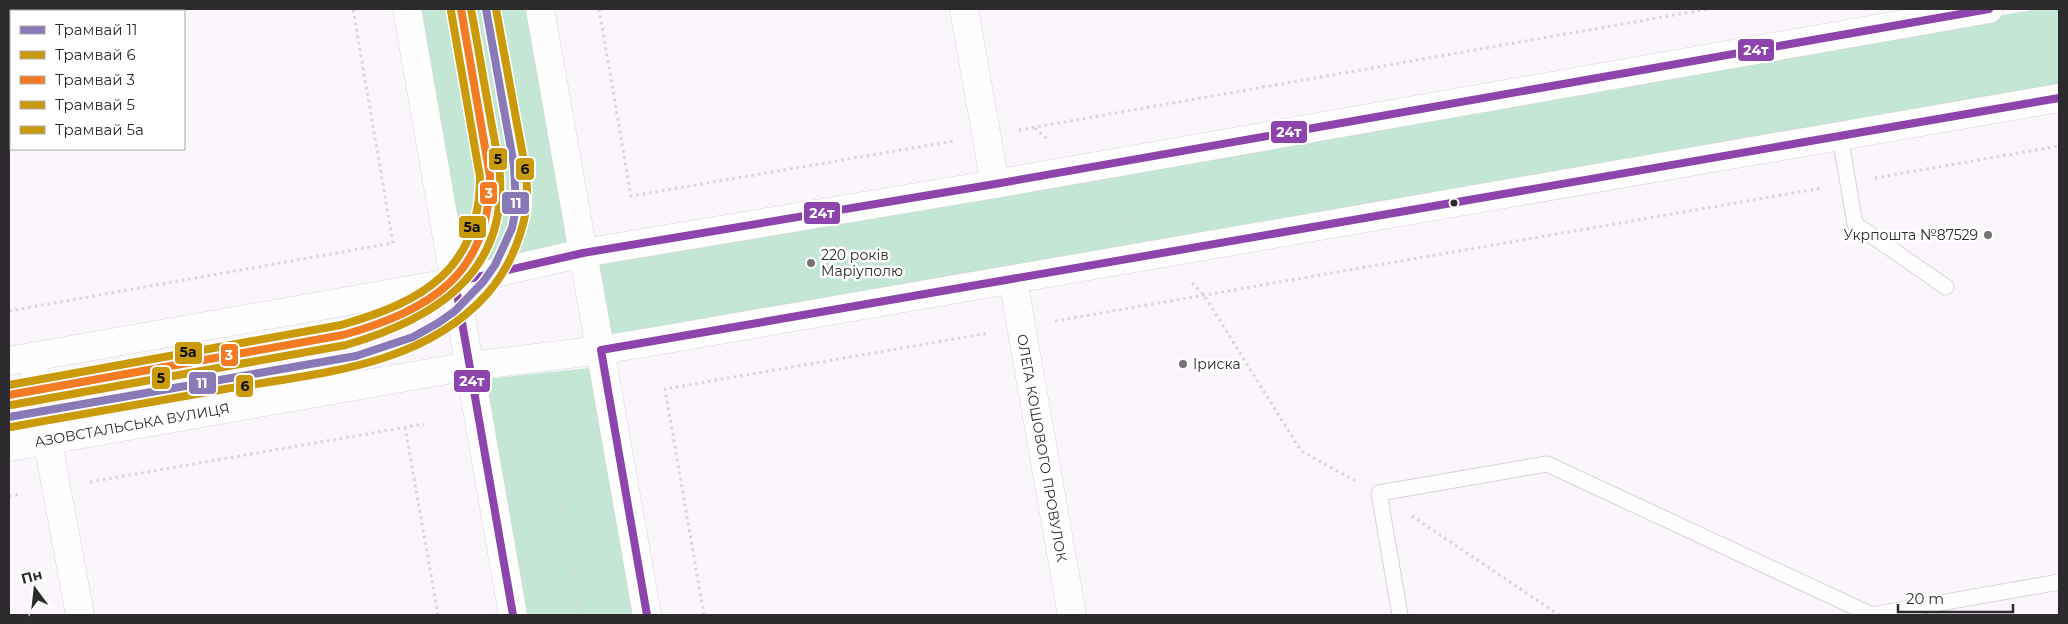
<svg xmlns="http://www.w3.org/2000/svg" width="2068" height="624" viewBox="0 0 2068 624" font-family="Montserrat,sans-serif">
	<rect width="100%" height="100%" fill="#faf6fb"/>
	<!-- green -->
	<g fill="#c4e7d5">
		<path d="M419,9H527L569,245L464,266Z"/>
		<path d="M2038,9H2059V86L610,337L597,261Z"/>
		<path d="M590,368L634,615H526L485,379Z"/>
	</g>
	<g fill="none" stroke-linecap="round" stroke-linejoin="round">
		<!-- service casing -->
		<g stroke="#d7d4d8" stroke-width="17">
			<g id="service">
				<path d="M1840,136L1855,224L1946,287"/>
				<path d="M1400,615L1379,493L1547,464L1872,615L2059,582"/>
			</g>
		</g>
		<!-- minor casing -->
		<g stroke="#d7d4d8" stroke-width="29">
			<g id="minor">
				<path d="M964,9L995,184"/>
				<path d="M1013,280L1072,615"/>
				<path d="M32,357L80,615"/>
			</g>
		</g>
		<!-- tertiary casing -->
		<g stroke="#d7d4d8" stroke-width="29">
			<g id="tertiary">
				<path d="M407,9L513,615"/>
				<path d="M540,9L647,615"/>
				<path d="M9,361L455,282L583,253L995,184L1989,9"/>
				<path d="M9,447L469,366L601,350L656,341L2059,98"/>
			</g>
		</g>
		<!-- path -->
		<g stroke="#d7d6d7" stroke-width="3" stroke-dasharray="2.5 4" stroke-linecap="butt">
			<path d="M599,9L631,196L954,141"/>
			<path d="M1035,128L1047,139"/>
			<path d="M1019,130L1708,9"/>
			<path d="M1875,178L2059,146"/>
			<path d="M1106,198L1132,224"/>
			<path d="M1192,283L1204,295L1301,451L1356,481"/>
			<path d="M9,311L393,243L353,9"/>
			<path d="M1055,321L1822,188"/>
			<path d="M543,407L580,615"/>
			<path d="M405,427L438,615"/>
			<path d="M90,482L424,424"/>
			<path d="M9,496L22,494"/>
			<path d="M1412,516L1559,615"/>
			<path d="M704,615L665,389L989,333"/>
		</g>
		<!-- service -->
		<use href="#service" stroke="#fefefe" stroke-width="15"/>
		<!-- minor -->
		<use href="#minor" stroke="#fefefe" stroke-width="28"/>
		<!-- tertiary -->
		<use href="#tertiary" stroke="#fefefe" stroke-width="28"/>
		<!-- bus-1 casing -->
		<g stroke="#fff" stroke-width="11">
			<g id="bus-1">
				<path d="M513,615L455,282L583,253L995,184L1989,9"/>
				<path d="M647,615L601,350L2059,98"/>
			</g>
		</g>
		<!-- bus-1 -->
		<use href="#bus-1" stroke="#8e44ad" stroke-width="8"/>
		<!-- tram-1 casing -->
		<g stroke="#fff" stroke-width="11">
			<path id="tram-1" d="M9,417L356,356L413,337L438,323L455,311L483,282L495,265L512,228L516,208L514,166L486,9"/>
		</g>
		<!-- tram-2 casing -->
		<g stroke="#fff" stroke-width="11">
			<path id="tram-2" d="M11,427C82,414 153,402 225,389C317,373 421,368 487,294C507,271 520,242 526,211C530,182 522,152 517,124C510,85 503,47 496,9"/>
		</g>
		<!-- tram-3 casing -->
		<g stroke="#fff" stroke-width="11">
			<path id="tram-3" d="M9,395L343,335C430,310 490,275 490,176L461,9"/>
		</g>
		<!-- tram-4 casing -->
		<g stroke="#fff" stroke-width="11">
			<path id="tram-4" d="M11,405L346,345C431,320 505,277 500,177C499,158 494,139 491,121C484,83 478,46 471,9"/>
		</g>
		<!-- tram-5 casing -->
		<g stroke="#fff" stroke-width="11">
			<path id="tram-5" d="M9,385L341,325C422,302 480,270 480,177L451,11"/>
		</g>
		<!-- tram-1 -->
		<use href="#tram-1" stroke="#897ab7" stroke-width="8"/>
		<!-- tram-2 -->
		<use href="#tram-2" stroke="#ca9a0b" stroke-width="8"/>
		<!-- tram-3 -->
		<use href="#tram-3" stroke="#f37b24" stroke-width="8"/>
		<!-- tram-4 -->
		<use href="#tram-4" stroke="#ca9a0b" stroke-width="8"/>
		<!-- tram-5 -->
		<use href="#tram-5" stroke="#ca9a0b" stroke-width="8"/>
	</g>
	<!-- markers -->
	<circle fill="#2d2b2d" stroke="#fff" stroke-width="2" cx="1454" cy="203" r="4.5"/>
	<g fill="#757275" stroke="#fff" stroke-width="2">
		<circle cx="1988" cy="235" r="5"/>
		<circle cx="811" cy="263" r="5"/>
		<circle cx="1183" cy="364" r="5"/>
	</g>
	<g text-anchor="middle" dominant-baseline="central" stroke-width="5" stroke-linejoin="round" paint-order="stroke">
		<!-- poi labels -->
		<g font-size="14" fill="#2d2b2d" stroke="#fff" text-anchor="start">
			<text x="1978" y="235" text-anchor="end">Укрпошта №87529</text>
			<text x="821" y="255">220 років<tspan x="821" dy="16">Маріуполю</tspan></text>
			<text x="1193" y="364">Іриска</text>
		</g>
		<!-- street labels -->
		<g font-size="14" fill="#2d2b2d" stroke="#fff">
			<text transform="translate(132 425) rotate(-10)">АЗОВСТАЛЬСЬКА ВУЛИЦЯ</text>
			<text transform="translate(1042 448) rotate(80)">ОЛЕГА КОШОВОГО ПРОВУЛОК</text>
		</g>
	</g>
	<g stroke="#fff" stroke-width="2">
		<rect x="1737" y="38" width="38" height="24" rx="5" fill="#8e44ad"/>
		<rect x="1270" y="120" width="38" height="24" rx="5" fill="#8e44ad"/>
		<rect x="488" y="147" width="20" height="24" rx="5" fill="#ca9a0b"/>
		<rect x="515" y="157" width="20" height="24" rx="5" fill="#ca9a0b"/>
		<rect x="479" y="181" width="19" height="24" rx="5" fill="#f37b24"/>
		<rect x="501" y="191" width="29" height="24" rx="5" fill="#897ab7"/>
		<rect x="803" y="201" width="38" height="24" rx="5" fill="#8e44ad"/>
		<rect x="458" y="215" width="29" height="24" rx="5" fill="#ca9a0b"/>
		<rect x="174" y="341" width="29" height="24" rx="5" fill="#ca9a0b"/>
		<rect x="220" y="343" width="19" height="24" rx="5" fill="#f37b24"/>
		<rect x="151" y="366" width="20" height="24" rx="5" fill="#ca9a0b"/>
		<rect x="453" y="369" width="38" height="24" rx="5" fill="#8e44ad"/>
		<rect x="188" y="371" width="29" height="24" rx="5" fill="#897ab7"/>
		<rect x="235" y="374" width="19" height="24" rx="5" fill="#ca9a0b"/>
	</g>
	<g font-size="14" text-anchor="middle" font-weight="bold" fill="#fff">
		<text x="1756" y="55">24т</text>
		<text x="1289" y="137">24т</text>
		<text x="489" y="198">3</text>
		<text x="516" y="208">11</text>
		<text x="822" y="218">24т</text>
		<text x="229" y="360">3</text>
		<text x="472" y="386">24т</text>
		<text x="202" y="388">11</text>
	</g>
	<g font-size="14" text-anchor="middle" font-weight="bold" fill="#111">
		<text x="498" y="164">5</text>
		<text x="525" y="174">6</text>
		<text x="472" y="232">5а</text>
		<text x="188" y="357">5а</text>
		<text x="161" y="383">5</text>
		<text x="245" y="391">6</text>
	</g>
	<!-- border -->
	<rect width="2068" height="624" fill="none" stroke="#2d2b2d" stroke-width="20"/>
	<!-- legend -->
	<rect x="10" y="10" width="175" height="140" fill="#ffffff" stroke="#abaaab"/>
	<rect x="20" y="26" width="25" height="8" fill="#897ab7" stroke="#abaaab"/>
	<text x="55" y="35" font-size="15" fill="#2d2b2d">Трамвай 11</text>
	<rect x="20" y="51" width="25" height="8" fill="#ca9a0b" stroke="#abaaab"/>
	<text x="55" y="60" font-size="15" fill="#2d2b2d">Трамвай 6</text>
	<rect x="20" y="76" width="25" height="8" fill="#f37b24" stroke="#abaaab"/>
	<text x="55" y="85" font-size="15" fill="#2d2b2d">Трамвай 3</text>
	<rect x="20" y="101" width="25" height="8" fill="#ca9a0b" stroke="#abaaab"/>
	<text x="55" y="110" font-size="15" fill="#2d2b2d">Трамвай 5</text>
	<rect x="20" y="126" width="25" height="8" fill="#ca9a0b" stroke="#abaaab"/>
	<text x="55" y="135" font-size="15" fill="#2d2b2d">Трамвай 5а</text>
	<!-- north arrow -->
	<g transform="translate(35 589) rotate(345)" stroke="#ffffff" stroke-width="4" paint-order="stroke">
	<path d="M0-4L9 19L0 12L-9 19Z" fill="#2d2b2d"/>
	<text y="-8" font-size="14" font-weight="bold" text-anchor="middle" fill="#2d2b2d">Пн</text>
	</g>
	<!-- scale -->
	<path d="M1898 604v8h115v-8" fill="none" stroke="#2d2b2d" stroke-width="2.5"/>
	<text x="1906" y="604" font-size="15" fill="#2d2b2d" stroke="#ffffff" stroke-width="4" paint-order="stroke">20 m</text>
</svg>
